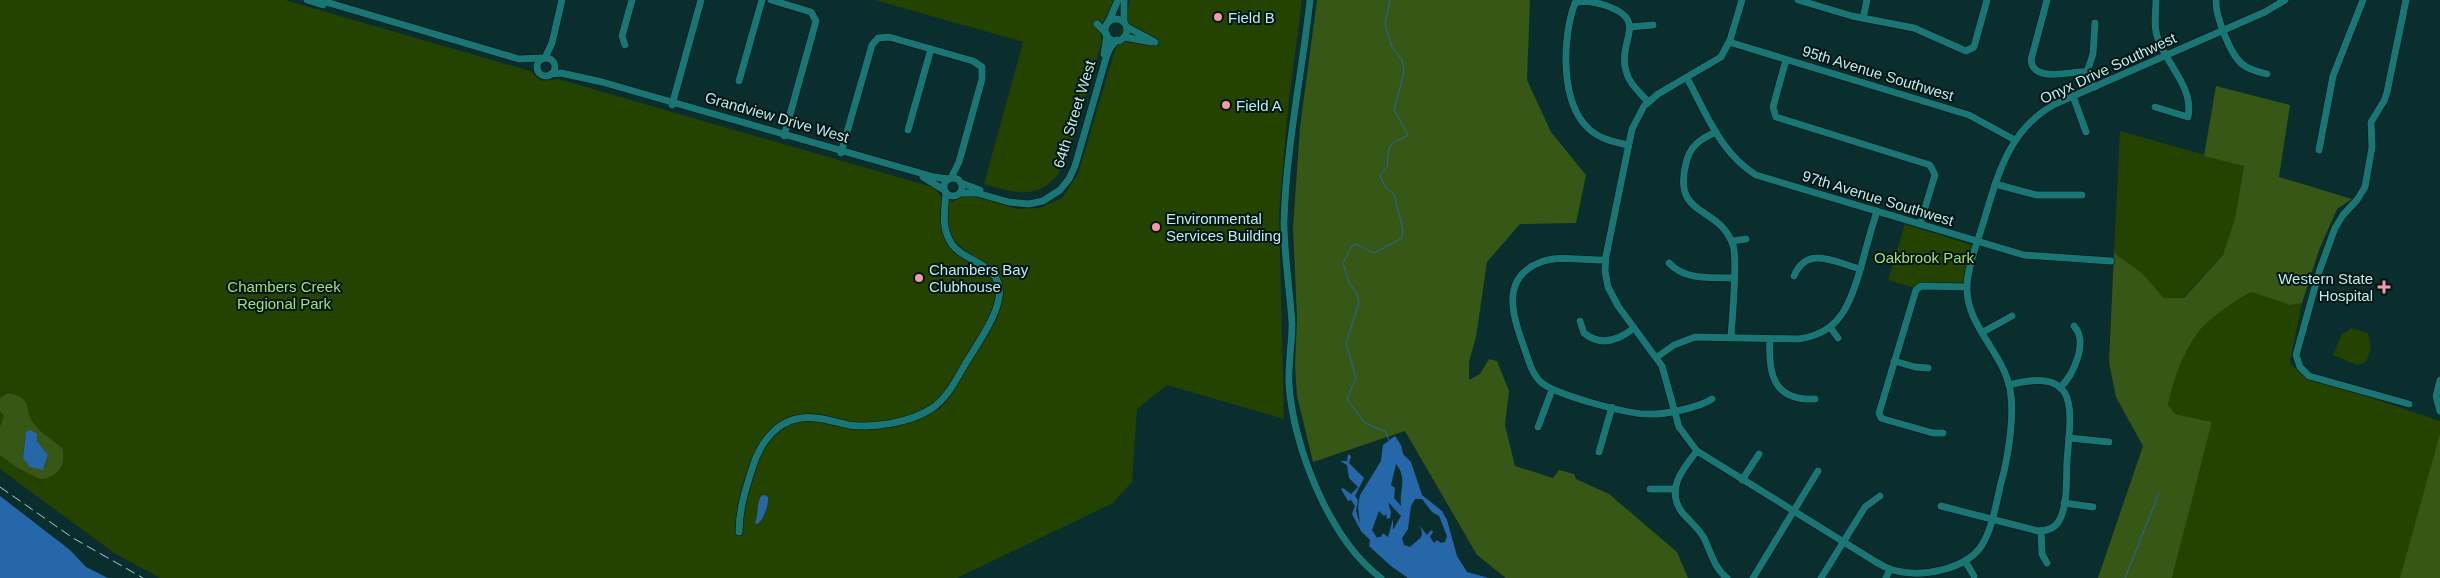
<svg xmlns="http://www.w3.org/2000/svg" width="2440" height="578" viewBox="0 0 2440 578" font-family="Helvetica,sans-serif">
	<rect width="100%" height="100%" fill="#092e2d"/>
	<!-- green -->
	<g fill="#244200">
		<path d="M0,0H285L530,71L542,81L558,79L929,186L937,190L940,196L953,202L960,197L968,195L980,197L1017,209L1040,208L1062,198L1078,174L1130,0H1302L1288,108L1279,213L1284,419L1167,385L1137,409L1132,482L1113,503L957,578H160L114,553L0,469Z"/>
		<path d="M875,0H1114C1110,13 1097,27 1102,41L1067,158C1048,200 1022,196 984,184L1023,42Z"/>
		<path d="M2120,131L2244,166L2235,218L2223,255L2183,298H2164L2142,273L2114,253Z"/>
		<path d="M1905,224L1972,245L1974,249L1964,283L1918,284L1914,288L1888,280Z"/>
		<path d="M2251,292L2290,305L2302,303L2290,361L2291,365L2303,375L2440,421V481L2416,578H2172L2212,422L2175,414L2168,405C2173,381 2184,350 2200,330C2210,317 2236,300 2251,292Z"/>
		<path d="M2352,328L2368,333L2371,349L2366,362L2357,365L2333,355L2342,334Z"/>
	</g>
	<!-- forest -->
	<g fill="#375716" fill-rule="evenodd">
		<path d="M1317,0H1530L1527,80L1551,132L1586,175L1576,223L1520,224L1487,262L1476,337L1469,362V380L1480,374L1489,359L1497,361L1509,391L1505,425L1515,466L1553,478L1559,470L1574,474L1576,479L1609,494L1677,552L1688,578H1506L1477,555L1405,431L1313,462L1297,396L1295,367L1297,318L1293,228L1300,127Z"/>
		<path d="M2216,86L2290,105L2279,177L2352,199L2337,209L2319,250L2302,303L2290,305L2251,292C2236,300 2211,317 2200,330C2184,350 2173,381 2168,405L2175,414L2212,422L2172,578H2098L2143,446L2116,397L2109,362L2114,253L2142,273L2164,298H2184L2223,255L2235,218L2244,166L2204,156Z"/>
		<path d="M8,393C35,398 22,409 35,425C42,434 54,441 62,448C67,466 57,478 40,479L16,467L0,455V427L4,416L0,411V398ZM37,434V441L48,455L45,468L23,458L25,437Z"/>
		<path d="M2440,434V578H2400Z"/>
	</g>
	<!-- water -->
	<g fill="#2667a9" fill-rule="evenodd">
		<path d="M30,430L37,434V441L48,455L43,470L30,467L23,458L26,432Z"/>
		<path d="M1395,436L1401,445L1403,454L1411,462L1422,495L1442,511L1447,520L1457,556L1467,572L1489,578H1408L1391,566L1369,546L1370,540L1361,531L1352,514L1355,506L1351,500L1348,501L1341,489L1343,488L1351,494L1358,487L1349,478L1347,465L1340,461H1347L1348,454L1351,456L1349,463L1364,478L1355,496L1358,500L1356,511L1360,524L1358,506L1360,495L1381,461L1383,445ZM1396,464C1408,478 1399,490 1401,506L1394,498L1395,488L1391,485ZM1415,499H1422L1432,512L1439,516L1447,536L1445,542L1441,543L1437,540L1434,543L1430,537L1433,532L1431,530L1427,535L1420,526C1425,539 1419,538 1410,547L1404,545L1402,538L1408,529L1411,506ZM1388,502L1401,516L1393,530V519L1388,537L1383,533L1381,537H1377L1379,541L1372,530L1379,511L1384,516L1386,514L1387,519L1390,518L1391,512Z"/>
		<path d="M765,495L768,497C769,504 763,522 757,524L755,523C759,514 756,506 761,496Z"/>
		<path d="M0,496L70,550L86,567L108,578H0Z"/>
	</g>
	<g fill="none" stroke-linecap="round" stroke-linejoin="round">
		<!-- stream -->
		<g stroke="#2667a9" stroke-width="1">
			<path d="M1389,440L1386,432L1365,423L1347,399L1356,378L1346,343L1359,303L1357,293L1349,283L1343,263L1351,247L1356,244L1374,253L1402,238L1403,230L1394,194L1386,188L1380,176L1387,167L1389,148L1393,143L1408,135L1394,110L1404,72L1402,60L1392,47L1385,24L1390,0"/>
			<path d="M2125,578L2159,493"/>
		</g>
		<!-- minor casing -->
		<g stroke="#061413" stroke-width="8">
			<g id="minor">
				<path d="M307,0L323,5"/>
				<path d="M319,0L519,59L542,58"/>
				<path d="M771,0L811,12L816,21L784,136"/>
				<path d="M1124,0V22"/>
				<path d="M1310,0C1302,74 1286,147 1284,222C1284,256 1290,290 1292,324C1292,344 1288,364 1289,384C1293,447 1330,540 1381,578"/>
				<path d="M1742,0L1730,40L1721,57L1658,94L1644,106L1632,129L1606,256L1605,271L1608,287L1618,306L1662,366L1679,427L1697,451L1876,562C1882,565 1887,568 1893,570C1921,578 1966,570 1982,545C1993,527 1996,503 2001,483C2008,458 2015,415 2010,389C2003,352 1965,325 1967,285C1968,266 1976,246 1982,227C1997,178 2007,130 2055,104L2265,12L2285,0"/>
				<path d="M1798,0L1852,16L1914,28L1966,51L1974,47L1987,0"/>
				<path d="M2047,0L2031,60C2033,84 2074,70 2087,72L2095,87"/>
				<path d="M2216,0C2215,15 2230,54 2242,64C2249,70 2259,72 2267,74"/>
				<path d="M2406,0L2387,92L2384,101L2371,122L2372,147L2365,187L2357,200L2343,215L2335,228L2320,269L2296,355L2300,367L2309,376L2409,404"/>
				<path d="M1863,18L1867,0"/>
				<circle cx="1116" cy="30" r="11"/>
				<path d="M1109,21L1118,0"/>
				<path d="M1097,24L1106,33"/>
				<path d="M1127,27L1155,42"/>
				<path d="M1630,27L1653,25"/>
				<path d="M1124,37L1152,42"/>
				<path d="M1729,42L1969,115L2015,140"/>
				<path d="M625,45L622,36L632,0"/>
				<path d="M1104,54L1107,35"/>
				<circle cx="546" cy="67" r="9"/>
				<path d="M545,58L552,43L562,0"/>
				<path d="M1786,60L1773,107L1776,117L1930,165L1935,175L1920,224"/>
				<path d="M2087,72L2093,54L2095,23"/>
				<path d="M551,74L561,73L602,82L934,177L949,179"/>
				<path d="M1687,78C1706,113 1721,154 1756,175L2024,255L2111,261"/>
				<path d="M739,81L762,0"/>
				<path d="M2073,96L2086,132"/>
				<path d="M672,105L701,0"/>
				<path d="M2155,107L2188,117C2194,88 2167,65 2158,39C2153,27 2156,13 2156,0"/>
				<path d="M908,130L931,49"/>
				<path d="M1716,132C1700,139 1690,146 1686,163C1672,219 1719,204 1733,245C1738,260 1732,318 1731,337"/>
				<path d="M1628,145C1614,142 1600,139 1589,129C1560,103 1562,37 1575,3C1584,0 1592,2 1601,4C1652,19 1617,39 1626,71C1629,84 1640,92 1648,102"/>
				<path d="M2319,150L2333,76L2363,0"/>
				<path d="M841,153L872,45L878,38L889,37L973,61L982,67V79L959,162L951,178"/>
				<path d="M923,177L944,190"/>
				<circle cx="953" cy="187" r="9"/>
				<path d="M961,183L980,190"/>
				<path d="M1995,184L2036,195H2082"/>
				<path d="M960,193H977L1009,202L1029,204L1043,201L1060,190L1069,179L1075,166L1106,58L1110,48L1117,40"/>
				<path d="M1732,241L1746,239"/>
				<path d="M1605,260C1585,261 1560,255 1541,262C1498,278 1514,319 1525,350C1529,361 1532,375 1542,383C1557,395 1627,414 1647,414C1664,415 1698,408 1712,399"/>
				<path d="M1669,263C1686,281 1710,277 1734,278"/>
				<path d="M1794,276C1807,245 1835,262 1860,269"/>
				<path d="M1580,321L1584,333C1601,347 1619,340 1634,328"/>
				<path d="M1830,327L1838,338"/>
				<path d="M1983,332L2012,316"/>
				<path d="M1770,339C1768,372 1772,401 1815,399"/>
				<path d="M1657,357L1674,345L1695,337L1798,339C1841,334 1850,303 1861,267C1866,248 1871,230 1877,211"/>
				<path d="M1894,361L1915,367L1928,368"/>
				<path d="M2440,380L2436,396L2440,411"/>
				<path d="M2060,388C2073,375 2089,342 2074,326"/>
				<path d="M1538,427L1552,390"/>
				<path d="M1943,433H1933L1887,420L1881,418L1879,413L1916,290L1921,286L1967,287"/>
				<path d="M2069,438L2109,442"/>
				<path d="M1697,451C1683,469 1666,488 1681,511C1688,520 1698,527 1704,538C1711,552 1714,568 1727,578"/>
				<path d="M1599,452L1612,407"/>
				<path d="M1742,480L1759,454"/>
				<path d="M1650,489H1675"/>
				<path d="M2064,503L2093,507"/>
				<path d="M1941,506L2038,531C2048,531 2056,528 2060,519C2068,503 2066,479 2067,461C2071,409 2081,366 2009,385"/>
				<path d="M2041,531L2042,554L2047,563"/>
				<path d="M739,532C739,510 745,491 752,469C761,439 781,414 816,418C827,419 838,423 849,425C874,428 909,423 931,409C948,398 957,378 967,361C977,345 997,316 999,297C1004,262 961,263 950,241C941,225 945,209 946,193"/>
				<path d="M1965,561L1974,576"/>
				<path d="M1753,578L1818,471"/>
				<path d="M1821,578L1865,507L1880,496"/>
				<path d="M1886,578L1890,569"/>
			</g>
		</g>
		<!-- minor -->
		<use href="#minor" stroke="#197674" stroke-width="7"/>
		<!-- rail -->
		<path stroke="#a1d1cf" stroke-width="1" stroke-dasharray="10 5" stroke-linecap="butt" d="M0,487L73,538L143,578"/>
	</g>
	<!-- markers -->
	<g fill="#f49aa5" stroke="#001514" stroke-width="2">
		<circle cx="1218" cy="17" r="5"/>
		<circle cx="1226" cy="105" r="5"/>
		<circle cx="1156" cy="227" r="5"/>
		<circle cx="919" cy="278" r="5"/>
		<path d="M2381.5 279.5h5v5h5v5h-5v5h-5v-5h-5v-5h5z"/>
	</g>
	<g text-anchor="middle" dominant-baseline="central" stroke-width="4" stroke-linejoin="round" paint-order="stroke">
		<!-- poi labels -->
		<g font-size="15" fill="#baece9" stroke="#001514" text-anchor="start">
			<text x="1228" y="17">Field B</text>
			<text x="1236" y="105">Field A</text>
			<text x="1166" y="218">Environmental<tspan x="1166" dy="17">Services Building</tspan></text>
			<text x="929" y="269">Chambers Bay<tspan x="929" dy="17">Clubhouse</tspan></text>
			<text x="2373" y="278" text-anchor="end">Western State<tspan x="2373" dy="17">Hospital</tspan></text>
		</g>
		<!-- street labels -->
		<g font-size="15" fill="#baece9" stroke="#001514">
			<text transform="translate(2108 68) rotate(-25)">Onyx Drive Southwest</text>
			<text transform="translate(1878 73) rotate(17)">95th Avenue Southwest</text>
			<text transform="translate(1074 114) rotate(-73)">64th Street West</text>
			<text transform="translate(777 117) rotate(16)">Grandview Drive West</text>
			<text transform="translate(1878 198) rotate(17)">97th Avenue Southwest</text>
		</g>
		<!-- park labels -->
		<g font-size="15" fill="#a5df71" stroke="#001514">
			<text x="1924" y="257">Oakbrook Park</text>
			<text x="284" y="286">Chambers Creek<tspan x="284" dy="17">Regional Park</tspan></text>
		</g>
	</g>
</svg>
